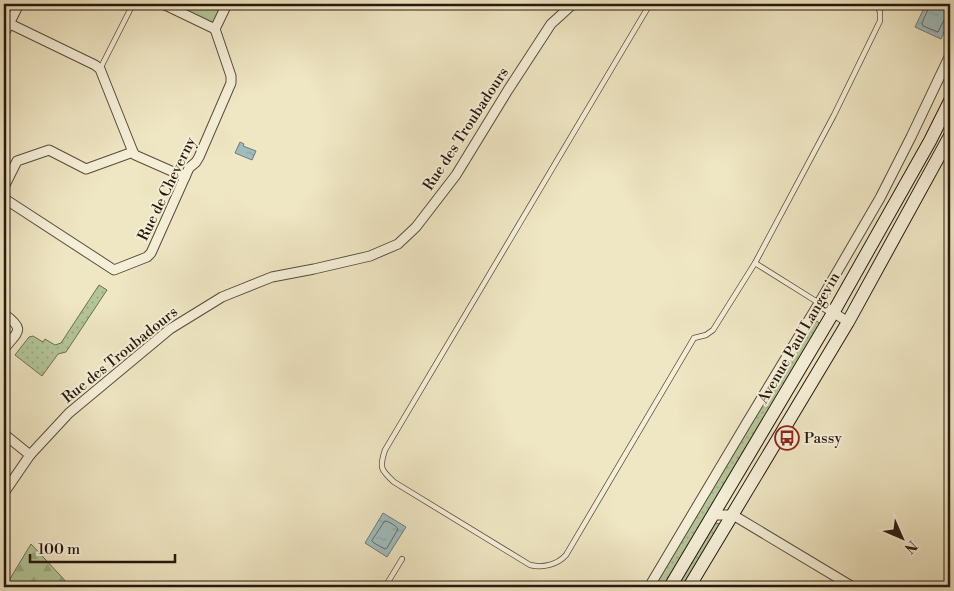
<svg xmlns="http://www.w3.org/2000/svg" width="954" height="591" viewBox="0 0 954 591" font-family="'Libre Bodoni',serif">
	<defs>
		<pattern id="grass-dots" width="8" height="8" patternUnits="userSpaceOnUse" patternTransform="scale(1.25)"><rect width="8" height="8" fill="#b3c699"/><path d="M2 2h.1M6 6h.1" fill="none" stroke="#9aa983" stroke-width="1.8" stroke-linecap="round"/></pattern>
		<pattern id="forest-firs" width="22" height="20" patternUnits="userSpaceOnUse" patternTransform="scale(1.25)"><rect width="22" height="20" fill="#b3c699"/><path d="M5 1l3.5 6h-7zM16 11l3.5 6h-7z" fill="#9aa983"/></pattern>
		<pattern id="park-tufts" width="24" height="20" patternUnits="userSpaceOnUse" patternTransform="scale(1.25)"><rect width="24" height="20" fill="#b3c699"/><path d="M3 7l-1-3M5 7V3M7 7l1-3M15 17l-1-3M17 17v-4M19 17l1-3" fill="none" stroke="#9aa983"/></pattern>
		<pattern id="water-ripples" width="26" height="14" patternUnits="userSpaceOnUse" patternTransform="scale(1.25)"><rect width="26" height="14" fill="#9fbdbe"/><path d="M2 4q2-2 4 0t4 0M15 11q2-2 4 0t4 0" fill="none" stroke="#89a2a2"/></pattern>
	</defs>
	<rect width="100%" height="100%" fill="#efe6c3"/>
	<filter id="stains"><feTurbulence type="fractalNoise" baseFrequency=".004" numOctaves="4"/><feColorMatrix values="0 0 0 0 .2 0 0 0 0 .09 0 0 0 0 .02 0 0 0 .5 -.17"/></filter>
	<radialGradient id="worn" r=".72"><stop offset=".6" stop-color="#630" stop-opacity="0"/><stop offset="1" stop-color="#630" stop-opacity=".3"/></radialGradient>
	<!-- grass -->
	<g fill="url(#grass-dots)" stroke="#6c6f54">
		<path d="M99,285L107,290L66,352L58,354L42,376L15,355L29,337L33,336L43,342L45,339L55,345L61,343Z"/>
		<path d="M813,321H817L819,323V328L664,587H654Z"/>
		<path d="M713,522L722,525L684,587H677L697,553Z"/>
	</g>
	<!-- forest -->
	<path fill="url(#forest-firs)" stroke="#6c6f54" d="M31,544L71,587H5Z"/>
	<!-- park -->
	<path fill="url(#park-tufts)" stroke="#6c6f54" d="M162,4H227L215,29Z"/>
	<!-- water -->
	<g fill="url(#water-ripples)" stroke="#6f7b78">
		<path d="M926,4H950V19L941,39L915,27Z"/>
		<path d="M240,142L244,144L243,146L256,151L252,160L235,153Z"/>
		<path d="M383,513L406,527L387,557L365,543Z"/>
	</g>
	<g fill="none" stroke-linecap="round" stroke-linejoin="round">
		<!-- shore -->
		<g stroke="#626a66" stroke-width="1">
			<path d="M930,4L929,7L922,23L923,26L938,32L944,20L950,19"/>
			<path d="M385,521C389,521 396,526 398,529L387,548L385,549L374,543L372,541Z"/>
		</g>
		<!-- service casing -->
		<g stroke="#584c3b" stroke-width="6">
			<g id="service">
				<path d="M650,4L385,450C379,468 381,470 394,482L530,565C543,568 557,565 566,555L694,338L706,335L713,330L755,263L834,115L880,21V12L877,4"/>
				<path d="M100,69L133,4"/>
				<path d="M755,263L819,303"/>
				<path d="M385,587L402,559"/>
			</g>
		</g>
		<!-- minor casing -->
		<g stroke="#584c3b" stroke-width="11">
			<g id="minor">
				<path d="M163,4L215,29"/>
				<path d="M4,21L95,65L100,69L133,152L135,155L185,177"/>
				<path d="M215,29L227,4"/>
				<path d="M4,34L19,4"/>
				<path d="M4,187L17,161L49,150L86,169L133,152"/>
				<path d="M4,194L5,199L114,270L147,257L151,253L189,168L196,162L199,157L231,83V76L215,29"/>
				<path d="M819,303L848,322"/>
				<path d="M4,314C26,330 18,331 4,349"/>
				<path d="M4,434L30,455"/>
				<path d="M4,493L30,455L69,413L170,329L222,297L272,277L314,269L370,256L398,244L416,227L456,175L508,90L551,24L573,4"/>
				<path d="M714,515H733L853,587"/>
				<path d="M649,587L746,424L819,303L880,198L911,137L950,55"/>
			</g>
		</g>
		<!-- secondary casing -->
		<g stroke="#26180e" stroke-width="14">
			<g id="secondary">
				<path d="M670,587L833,313L930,141L950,101"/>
				<path d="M689,587L848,322L950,136"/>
			</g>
		</g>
		<!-- service -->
		<use href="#service" stroke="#f5efd8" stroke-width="4.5"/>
		<!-- minor -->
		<use href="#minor" stroke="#f5efd8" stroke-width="9"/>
		<!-- secondary -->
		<use href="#secondary" stroke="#f5efd8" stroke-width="12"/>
	</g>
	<!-- icons -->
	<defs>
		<g id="bus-ring" transform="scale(1.25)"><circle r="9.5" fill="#f5efd8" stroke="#8f2418" stroke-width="1.5"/><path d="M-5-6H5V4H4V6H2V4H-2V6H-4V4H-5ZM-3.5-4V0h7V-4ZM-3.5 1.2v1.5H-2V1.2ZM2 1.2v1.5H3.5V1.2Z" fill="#8f2418"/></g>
	</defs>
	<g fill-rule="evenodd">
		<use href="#bus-ring" x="787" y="438"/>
	</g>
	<g text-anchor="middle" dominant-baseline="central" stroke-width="4" stroke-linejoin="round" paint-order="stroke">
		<!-- street labels -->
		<g font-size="15" fill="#26180e" stroke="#f5efd8">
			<text transform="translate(466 129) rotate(-57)">Rue des Troubadours</text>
			<text transform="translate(167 189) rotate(-64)">Rue de Cheverny</text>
			<text transform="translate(799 338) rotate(-60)">Avenue Paul Langevin</text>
			<text transform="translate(120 355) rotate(-39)">Rue des Troubadours</text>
		</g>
		<!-- poi labels -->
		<g font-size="15" fill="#26180e" stroke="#f5efd8" text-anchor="start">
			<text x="804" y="438">Passy</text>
		</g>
	</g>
	<!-- margin -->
	<rect width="954" height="591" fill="none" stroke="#efe6c3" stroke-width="20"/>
	<rect x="5" y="5" width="944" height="581" fill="none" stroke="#26180e" stroke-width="2.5"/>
	<rect x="10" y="10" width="934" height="571" fill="none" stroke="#26180e"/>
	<!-- north arrow -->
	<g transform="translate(902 538) rotate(135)" stroke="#f5efd8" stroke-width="4" paint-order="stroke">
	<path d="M0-4L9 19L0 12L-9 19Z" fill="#26180e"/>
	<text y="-8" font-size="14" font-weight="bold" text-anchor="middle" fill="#26180e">N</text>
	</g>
	<!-- scale -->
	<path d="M30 554v8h145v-8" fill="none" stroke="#26180e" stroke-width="2.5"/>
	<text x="38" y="554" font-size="15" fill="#26180e" stroke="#f5efd8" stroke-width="4" paint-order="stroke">100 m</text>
	<rect width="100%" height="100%" filter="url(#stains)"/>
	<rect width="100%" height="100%" fill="url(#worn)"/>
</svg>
